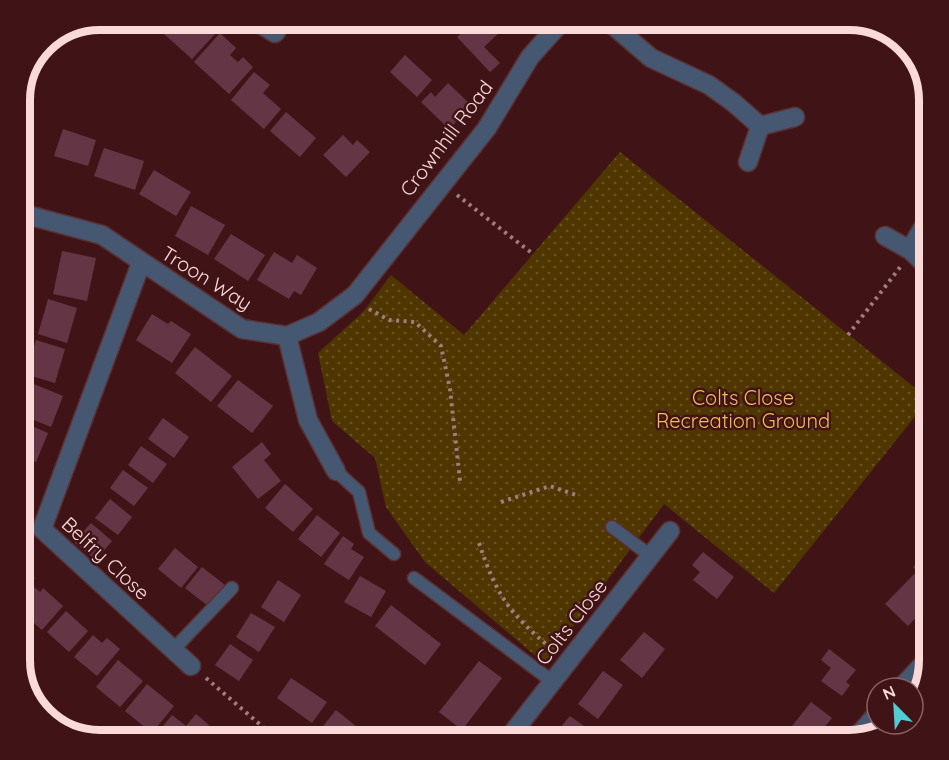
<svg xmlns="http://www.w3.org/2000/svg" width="949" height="760" viewBox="0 0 949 760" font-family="Quicksand,sans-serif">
	<defs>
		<pattern id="grass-dots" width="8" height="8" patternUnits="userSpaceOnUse" patternTransform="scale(1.5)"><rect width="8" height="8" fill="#4f3601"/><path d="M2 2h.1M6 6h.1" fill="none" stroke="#695225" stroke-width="1.8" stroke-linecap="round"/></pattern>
	</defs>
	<rect width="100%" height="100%" fill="#401417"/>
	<!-- grass -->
	<path fill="url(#grass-dots)" d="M620,152L929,399L774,593L664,504L545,664L425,562L386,507L375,458L332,421L318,353L363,312L391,275L464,335Z"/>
	<!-- building -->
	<g fill="#643645">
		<path d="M141,20H167L157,32Z"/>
		<path d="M177,20H187L199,30L205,23L216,33L192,59L164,34Z"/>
		<path d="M476,20H492L502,30L484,47L500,63L490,72L457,37Z"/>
		<path d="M220,33L236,48L230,55L238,62L243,57L253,67L229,94L194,62Z"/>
		<path d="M405,55L432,80L417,97L390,72Z"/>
		<path d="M254,72L270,85L263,93L281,109L264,129L231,100Z"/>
		<path d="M448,83L472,106L449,129L421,102L431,92L435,97Z"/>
		<path d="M286,112L316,138L300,157L270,131Z"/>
		<path d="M63,129L96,140L88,166L54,156Z"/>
		<path d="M343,135L353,145L357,140L370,152L346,177L323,155Z"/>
		<path d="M104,148L144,161L135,190L94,176Z"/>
		<path d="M154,170L191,192L176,216L139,194Z"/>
		<path d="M191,206L225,225L208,255L175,236Z"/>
		<path d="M231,234L265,255L248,281L214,259Z"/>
		<path d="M62,251L96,258L87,301L53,294Z"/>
		<path d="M274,252L292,263L297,255L317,268L301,295L294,291L289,299L257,280Z"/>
		<path d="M48,299L77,308L67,343L38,334Z"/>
		<path d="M152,314L168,324L171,321L191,334L172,363L136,340Z"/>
		<path d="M36,340L65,349L55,383L25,374Z"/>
		<path d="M195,347L232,376L211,402L175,373Z"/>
		<path d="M238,380L273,406L252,433L217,406Z"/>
		<path d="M34,384L63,396L51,427L22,415Z"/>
		<path d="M163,418L189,437L174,458L148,439Z"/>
		<path d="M20,421L48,433L36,462L20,456Z"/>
		<path d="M262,442L271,454L264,460L281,481L258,499L232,467Z"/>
		<path d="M141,446L167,464L153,483L128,465Z"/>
		<path d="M20,463L33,470L22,493L20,492Z"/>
		<path d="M123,470L148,488L134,506L110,488Z"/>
		<path d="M285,484L313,509L293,532L265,508Z"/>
		<path d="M110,499L132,517L118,535L95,518Z"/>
		<path d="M317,515L340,533L321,557L298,539Z"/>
		<path d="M91,523L112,541L96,560L74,542Z"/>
		<path d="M343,536L354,544L351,549L364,557L349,580L324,564Z"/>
		<path d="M175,548L198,567L181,588L158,569Z"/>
		<path d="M703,552L734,577L717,599L693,580L700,572L692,565Z"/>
		<path d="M923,556L929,562V604L908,626L885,604L917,571L913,567Z"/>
		<path d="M20,564L35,578L20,595Z"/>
		<path d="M202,567L225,585L208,606L185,588Z"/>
		<path d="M360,576L386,591L371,617L344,602Z"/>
		<path d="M278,580L301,595L284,622L261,607Z"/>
		<path d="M34,587L40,592L43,588L63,606L42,630L20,611V603Z"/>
		<path d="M391,605L441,644L425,665L375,626Z"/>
		<path d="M66,611L88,631L69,652L47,632Z"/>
		<path d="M251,613L275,627L259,652L236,637Z"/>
		<path d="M644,632L665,649L642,678L620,660Z"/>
		<path d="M93,635L102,643L107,638L120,649L97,676L74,657Z"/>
		<path d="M230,644L253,660L239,681L215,665Z"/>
		<path d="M829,649L856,670L846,682L850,685L842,696L821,681L831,668L821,660Z"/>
		<path d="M118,660L143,681L120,707L96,687Z"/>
		<path d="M479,661L502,678L462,730L439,712Z"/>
		<path d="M603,671L623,685L598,719L578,704Z"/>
		<path d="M291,678L327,702L312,723L277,698Z"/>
		<path d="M147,684L174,706L152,733L125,711Z"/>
		<path d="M811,702L832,718L814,740H792L785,735Z"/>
		<path d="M336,710L368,736L364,740H333L320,730Z"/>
		<path d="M196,714L209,725L197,740H161L155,736L172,715L186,726Z"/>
		<path d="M570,716L591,731L584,740H550Z"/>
	</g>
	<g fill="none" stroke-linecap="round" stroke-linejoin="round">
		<!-- lane casing -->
		<g stroke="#5a3032" stroke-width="15">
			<g id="lane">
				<path d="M336,471L359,492L369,533L394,554"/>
				<path d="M612,527L652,557"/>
				<path d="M414,578L553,682"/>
				<path d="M173,650L232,588"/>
			</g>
		</g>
		<!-- street casing -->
		<g stroke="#5a3032" stroke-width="21">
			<g id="street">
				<path d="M254,20L275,33L284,20"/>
				<path d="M607,20L651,58L709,85L734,103L760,126L795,117"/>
				<path d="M748,162L760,126"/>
				<path d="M20,213L102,235L242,329L287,336L319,322L355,295L487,128L530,57L563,20"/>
				<path d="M885,236L910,250L929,268"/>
				<path d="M910,250L929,217"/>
				<path d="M141,263L42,529L191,666"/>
				<path d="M287,336L308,420L336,471"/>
				<path d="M901,688L929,658"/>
				<path d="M857,737L877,714"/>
				<path d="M507,740L670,531"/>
			</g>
		</g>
		<!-- path -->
		<g stroke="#a27d7e" stroke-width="4" stroke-dasharray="3 4.5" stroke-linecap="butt">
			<path d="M457,195L533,254"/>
			<path d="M369,309L389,320L415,322L441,346L450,389L460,481"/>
			<path d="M848,335L901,266"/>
			<path d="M501,502L550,486L576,495"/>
			<path d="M479,543C497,597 510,614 553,650"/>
			<path d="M206,678L278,740"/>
		</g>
		<!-- lane -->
		<use href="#lane" stroke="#465771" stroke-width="12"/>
		<!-- street -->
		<use href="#street" stroke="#465771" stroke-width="18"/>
	</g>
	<g text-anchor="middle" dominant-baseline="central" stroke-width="5" stroke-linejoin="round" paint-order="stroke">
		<!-- street labels -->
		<g font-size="20" fill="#f9dad9" stroke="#401417">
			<text transform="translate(446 138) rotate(-53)">Crownhill Road</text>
			<text transform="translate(207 278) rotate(32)">Troon Way</text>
			<text transform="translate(106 558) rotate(43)">Belfry Close</text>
			<text transform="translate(571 622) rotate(-52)">Colts Close</text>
		</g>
		<!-- park labels -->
		<g font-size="20" fill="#f6bd57" stroke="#401417">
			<text x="743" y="397">Colts Close<tspan x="743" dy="23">Recreation Ground</tspan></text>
		</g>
	</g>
	<!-- crop -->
	<path d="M0 0H949V760H0ZM100 30H849A70 70 0 0 1 919 100V660A70 70 0 0 1 849 730H100A70 70 0 0 1 30 660V100A70 70 0 0 1 100 30Z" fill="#401417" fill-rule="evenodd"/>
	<path fill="none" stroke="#f9dad9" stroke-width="8" d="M100 30H849A70 70 0 0 1 919 100V660A70 70 0 0 1 849 730H100A70 70 0 0 1 30 660V100A70 70 0 0 1 100 30Z"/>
	<!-- north arrow -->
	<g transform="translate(895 706) rotate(336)"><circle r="28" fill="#401417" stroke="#8a6365" stroke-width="1.5"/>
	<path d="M0-4.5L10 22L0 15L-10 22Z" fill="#51ccd2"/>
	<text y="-9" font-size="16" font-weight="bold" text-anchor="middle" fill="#f9dad9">N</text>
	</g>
</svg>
